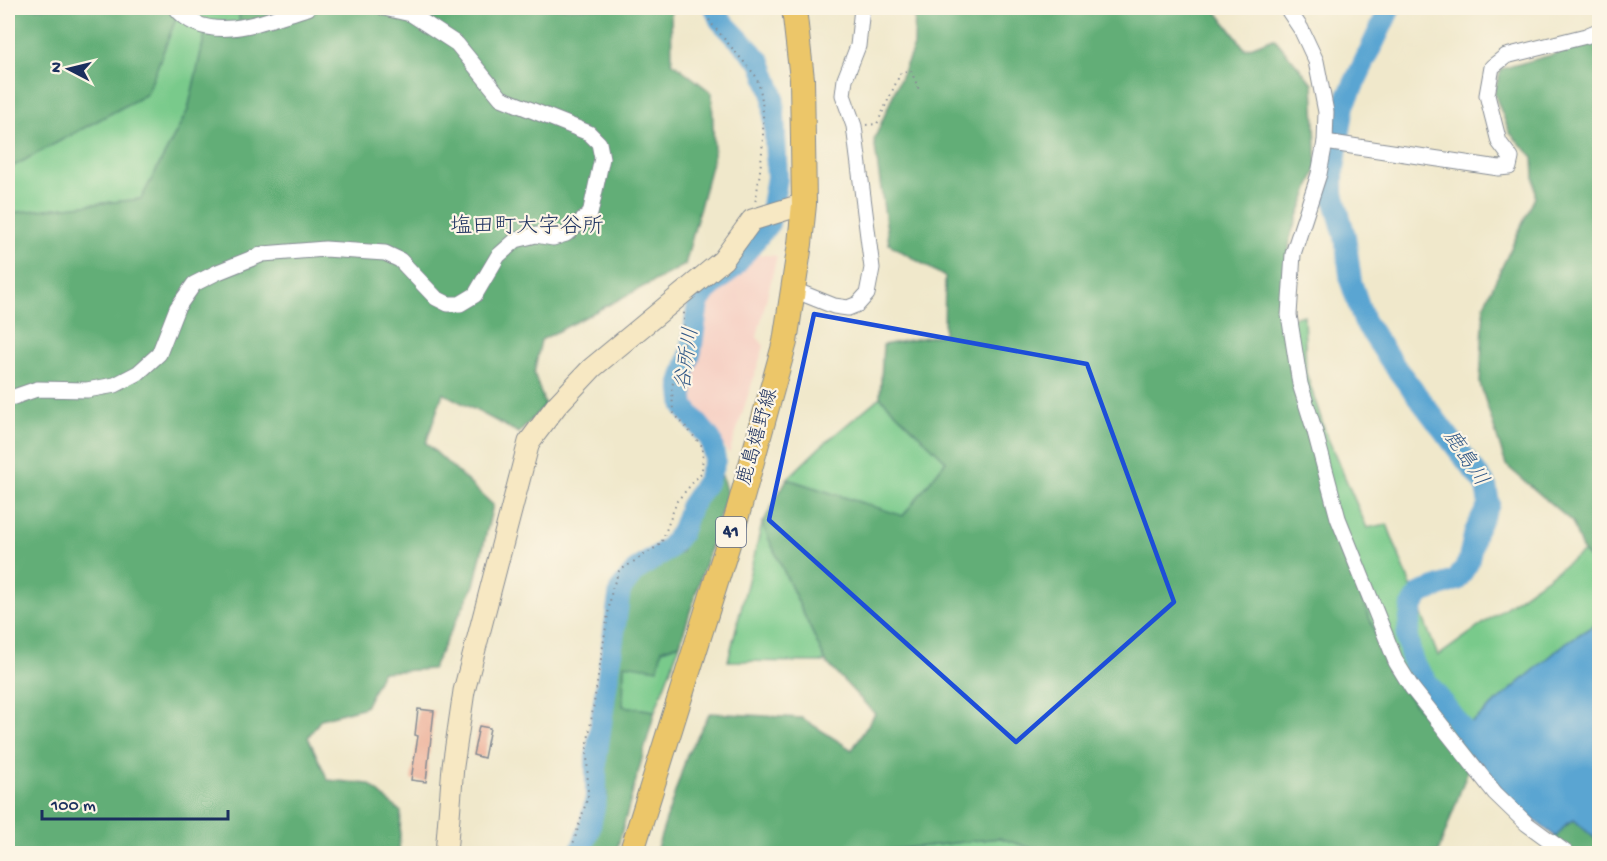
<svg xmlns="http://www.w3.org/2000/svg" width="1607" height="861" viewBox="0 0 1607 861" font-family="'Gochi Hand','Klee One',sans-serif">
	<rect width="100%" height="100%" fill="#fcf5e5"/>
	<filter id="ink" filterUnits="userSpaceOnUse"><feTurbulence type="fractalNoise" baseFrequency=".0167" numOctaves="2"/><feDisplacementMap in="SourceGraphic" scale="12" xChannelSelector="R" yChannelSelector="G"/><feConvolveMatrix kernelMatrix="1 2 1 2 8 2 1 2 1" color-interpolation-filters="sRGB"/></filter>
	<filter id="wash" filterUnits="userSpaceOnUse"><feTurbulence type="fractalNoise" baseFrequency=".008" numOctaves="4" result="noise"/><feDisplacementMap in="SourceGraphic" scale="24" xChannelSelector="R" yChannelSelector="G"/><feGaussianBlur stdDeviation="1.35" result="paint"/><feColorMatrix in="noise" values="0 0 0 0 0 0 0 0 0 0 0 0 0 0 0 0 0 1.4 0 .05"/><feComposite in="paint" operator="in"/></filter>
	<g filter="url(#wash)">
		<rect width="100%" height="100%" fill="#f0e8cb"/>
		<!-- built -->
		<path fill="#f6d1c5" d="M755,254L777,256L757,337L764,346L729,454L693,405L688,383L700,349L704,300Z"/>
		<!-- green -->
		<g fill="#79ca8b" stroke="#4a7c74" stroke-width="1.5">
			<path d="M180,8H239L240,38L205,34L188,110L141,199L10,213L8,204V169L147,94Z"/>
			<path d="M1304,315L1306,373L1326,434L1367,528L1387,524L1438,656L1583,552L1599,569V622L1567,642L1467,727L1498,772L1489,778L1468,770L1391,675L1329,511L1284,320Z"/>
			<path d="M880,397L946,461L903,516L787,479L820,447Z"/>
			<path d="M762,524L826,662L728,661Z"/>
			<path d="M680,644L655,711L623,706L624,663Z"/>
			<path d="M1001,838L1049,853L870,854L871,852Z"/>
		</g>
		<!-- forest -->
		<g fill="#62ae77" stroke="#3e6e6a" stroke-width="1.5">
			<path d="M8,8H180L147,94L8,169Z"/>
			<path d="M239,8H671L672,62L712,93L714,154L685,265L541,340L534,373L545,405L519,433L443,393L426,443L493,505L474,585L432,669L382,672L365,707L321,719L308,737L328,780L369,784L401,812L399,853H8V204L11,213L141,199L188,110L205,34L240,38Z"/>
			<path d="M915,8H1214L1245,49L1274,38L1313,84L1317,168L1290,237L1284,320L1329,511L1391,675L1468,770L1438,853L1049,854L1000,838L871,852L870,854H655L687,755L710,713L802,718L852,750L875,714L826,662L762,524L787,479L903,516L946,461L880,397L883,345L944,334L945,277L889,244L874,140L914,46Z"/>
			<path d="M1599,37V569L1583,552L1572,522L1506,465L1480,384L1484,305L1535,197L1533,157L1510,133L1494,93L1501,69L1566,51Z"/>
			<path d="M722,476L727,494L680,644L662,649L658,669L624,664L623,706L655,711L616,853H589L607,796L603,741L627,596L641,577L681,552L696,508Z"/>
			<path d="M1574,820L1599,842V853L1539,854C1552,843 1560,827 1574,820Z"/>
		</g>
		<!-- water -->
		<path fill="#5aa5d2" stroke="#3a6a98" stroke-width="1.5" d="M1599,622V842L1574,820L1566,824L1556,837L1516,806L1489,778L1497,771L1467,727L1567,642Z"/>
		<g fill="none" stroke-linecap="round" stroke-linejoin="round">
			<!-- river -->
			<g stroke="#5aa5d2" stroke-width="22">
				<path d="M1390,8L1344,105L1333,174V194L1345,236L1351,282L1364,321L1393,364L1486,486L1489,504L1475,532L1468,563L1457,580L1421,593L1412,606L1407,638L1413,664L1498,776L1523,766"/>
				<path d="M579,854L589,830L596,798V759L620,590L635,571L668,549L681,533L690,507L708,480L715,460L711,440L684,407L681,383L691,351L698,303L706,291L733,268L769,223L777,178L773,95L761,62L720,20L715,8"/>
			</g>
		</g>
		<g id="blocks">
			<!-- building -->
			<g fill="#ecae97">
				<path d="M418,709L434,711L426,782L411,780L418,736L415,735Z"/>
				<path d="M479,726L490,728L484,758L473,755Z"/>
			</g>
		</g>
	</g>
	<g filter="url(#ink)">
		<use href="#blocks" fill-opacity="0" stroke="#868c94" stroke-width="1.5"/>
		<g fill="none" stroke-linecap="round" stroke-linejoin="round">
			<!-- street casing -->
			<g stroke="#868c94" stroke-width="17">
				<g id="street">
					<path d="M176,8C208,48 267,19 308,8"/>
					<path d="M1287,8L1301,29L1316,61L1326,112L1325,142L1319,174L1293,254L1289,315L1300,384L1315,432L1338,518L1396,662L1412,688L1495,793L1527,824L1568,854"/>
					<path d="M1325,142L1499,168L1509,167L1511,158L1499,142L1487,95L1492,67L1506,56L1586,36L1600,30"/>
					<path d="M794,290L834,306L848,308L858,304L867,294L872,268L854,126L843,95L845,79L858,46L862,8"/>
					<path d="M8,399L37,389L87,390L115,385L138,373L159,354L177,308L194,284L218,272L263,254L325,249L385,253L400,260L436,298L448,304H460L475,295L498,256L516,240L536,235L553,238L566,234L590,214L602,158L599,143L589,133L501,98L457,44L411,14L384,8"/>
				</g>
			</g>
			<!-- secondary casing -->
			<g stroke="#868c94" stroke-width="23">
				<path id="secondary" d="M446,854L453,766L464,691L529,442L557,405L592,368L723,260L752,220L804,204"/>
			</g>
			<!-- primary casing -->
			<g stroke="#868c94" stroke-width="26">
				<path id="primary" d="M631,854L738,512L785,342L800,244L804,204L802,79L794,8"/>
			</g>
			<!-- path -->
			<g stroke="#868c94" stroke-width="2" stroke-dasharray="1.5 4.5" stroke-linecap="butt">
				<path d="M706,8L710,22L755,75C770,104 761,171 755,203"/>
				<path d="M866,125L877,124L901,72L911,71L920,92"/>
				<path d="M570,854L588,796L587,747L612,589L619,571L661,544L677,501L702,472L703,447L673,412L672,386L684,353V312"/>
			</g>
			<!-- street -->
			<use href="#street" stroke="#fff" stroke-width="15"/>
			<!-- secondary -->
			<use href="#secondary" stroke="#f7e8c3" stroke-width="21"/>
			<!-- primary -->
			<use href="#primary" stroke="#ecc669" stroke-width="24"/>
		</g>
	</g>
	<!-- marked area -->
	<path fill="none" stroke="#1d4ed8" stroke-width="4.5" stroke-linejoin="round" d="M814,314L1087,364L1174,602L1016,742L769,520Z"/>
	<g text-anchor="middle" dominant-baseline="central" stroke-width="4.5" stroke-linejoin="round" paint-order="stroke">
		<!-- shield labels -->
		<rect fill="#fcf5e5" stroke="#5e6a86" stroke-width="1.5" x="716" y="517" width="30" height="30" rx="4.5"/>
		<g font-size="18" font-weight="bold" fill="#1b2f5e">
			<text x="731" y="532">41</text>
		</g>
		<!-- street labels -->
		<g font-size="20" fill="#1b2f5e" stroke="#fcf5e5">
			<text transform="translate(759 437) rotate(-74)">鹿島嬉野線</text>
		</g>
		<!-- water labels -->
		<g font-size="21" font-style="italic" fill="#315887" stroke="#fcf5e5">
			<text transform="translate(689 359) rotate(-82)">谷所川</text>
			<text transform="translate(1464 459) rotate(56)">鹿島川</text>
		</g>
		<!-- quarter labels -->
		<g font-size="22" fill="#1b2f5e" stroke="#fcf5e5">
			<text x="527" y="228">塩田町大字谷所</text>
		</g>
	</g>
	<!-- margin -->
	<rect width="1607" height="861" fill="none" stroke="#fcf5e5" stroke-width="30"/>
	<!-- north arrow -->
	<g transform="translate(69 69) rotate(277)" stroke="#fcf5e5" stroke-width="4.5" paint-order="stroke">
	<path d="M0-4.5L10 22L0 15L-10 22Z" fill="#1b2f5e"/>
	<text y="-9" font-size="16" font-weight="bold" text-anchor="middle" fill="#1b2f5e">N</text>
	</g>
	<!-- scale -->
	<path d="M42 810v9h186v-9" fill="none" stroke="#1b2f5e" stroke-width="3"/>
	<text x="51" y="810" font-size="18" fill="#1b2f5e" stroke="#fcf5e5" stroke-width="4.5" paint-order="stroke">100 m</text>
</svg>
